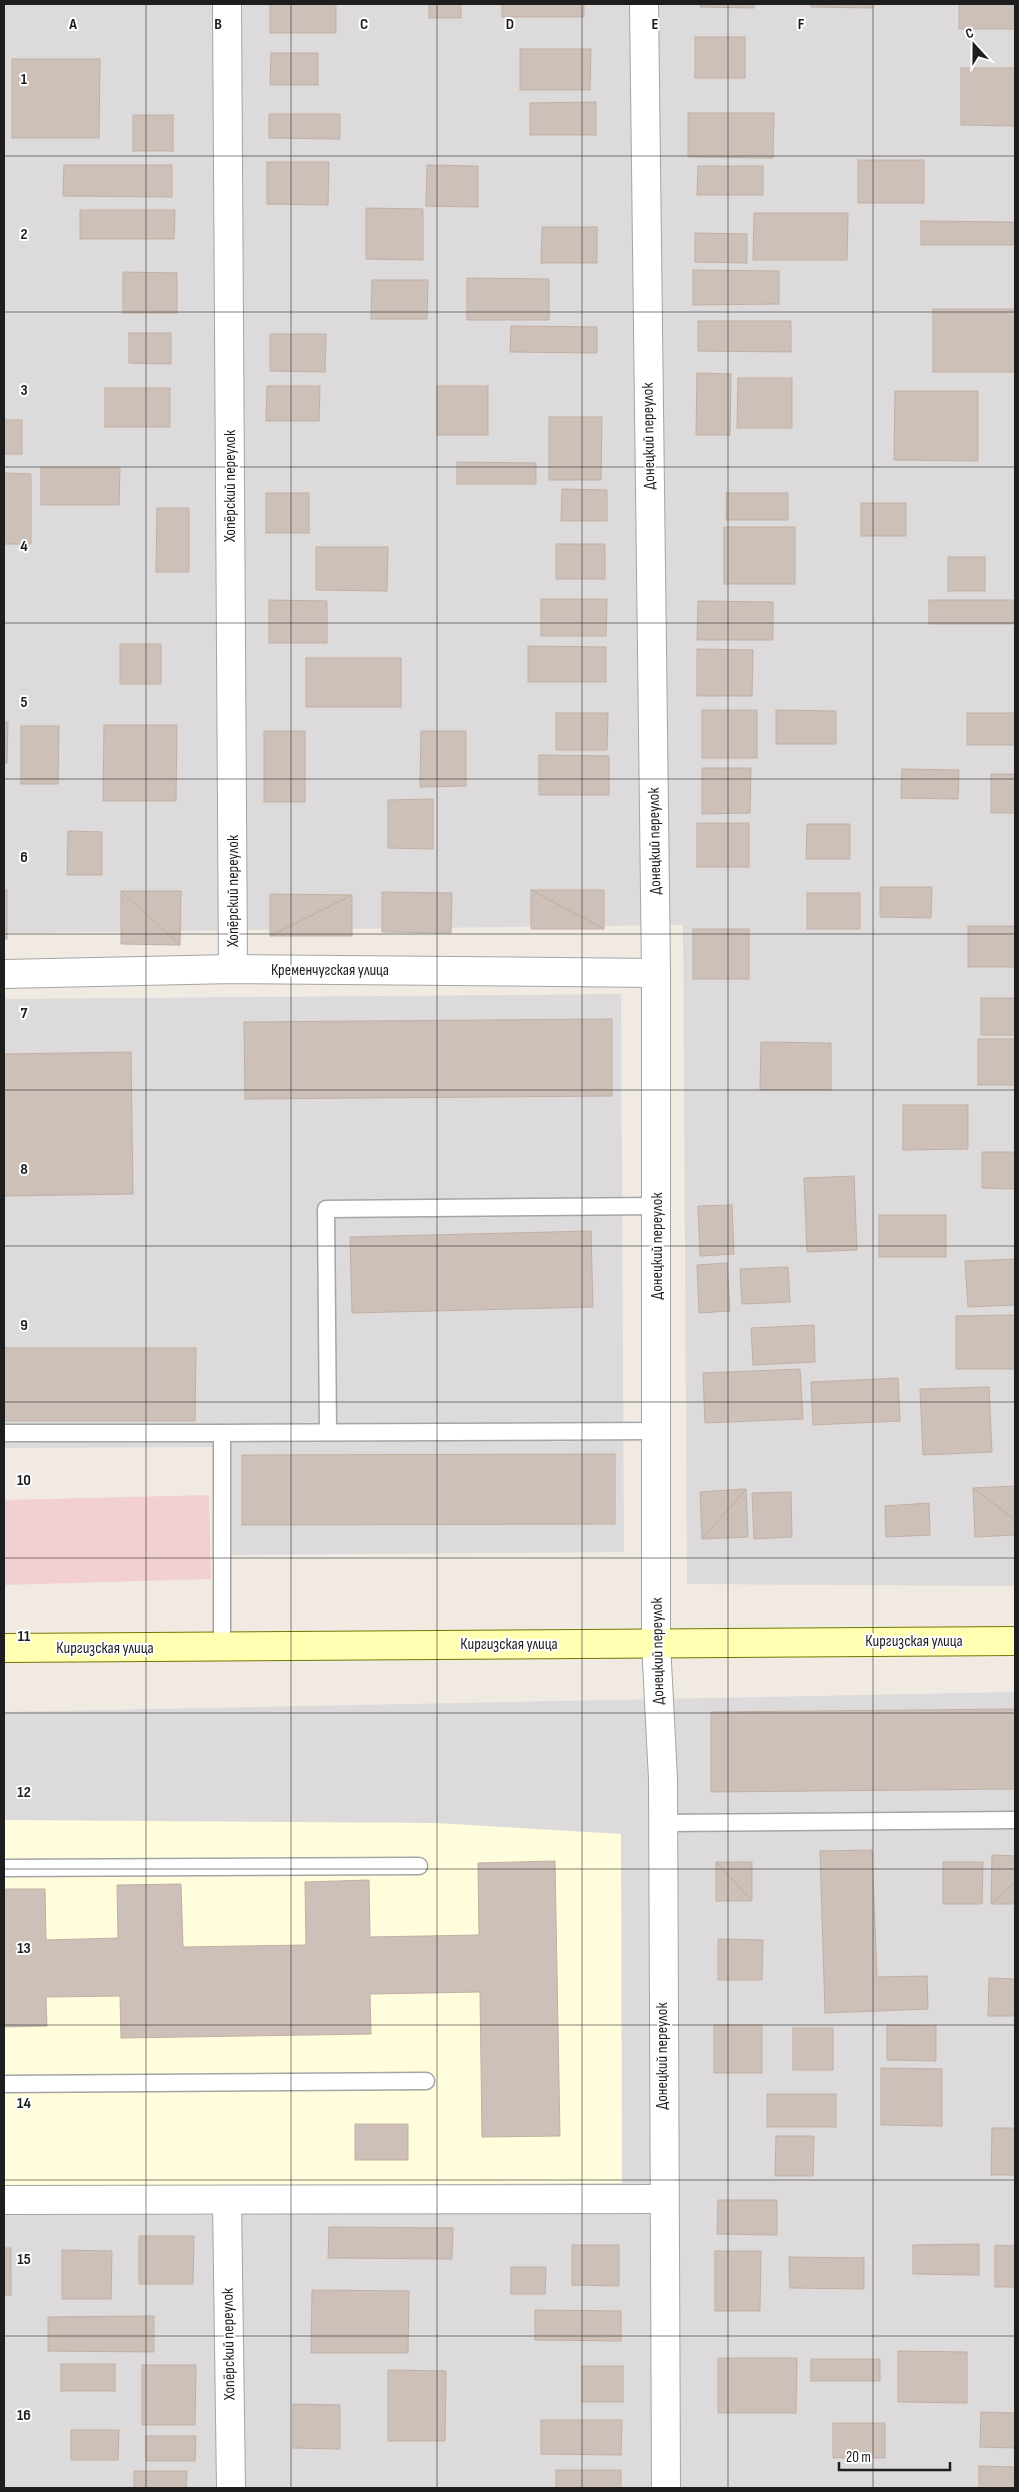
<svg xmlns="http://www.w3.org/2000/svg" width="1019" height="2492" viewBox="0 0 1019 2492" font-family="'Sofia Sans Condensed',sans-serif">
	<rect width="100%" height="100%" fill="#f0eae2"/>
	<!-- residential -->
	<g fill="#dcdada">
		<path d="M4,4H1015V1586L687,1584L683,925L4,933Z"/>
		<path d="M621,994L624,1552L229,1555V1447L4,1448V999Z"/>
		<path d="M1015,1692V2488H4V1712Z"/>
	</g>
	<!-- commercial -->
	<path fill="#f2d0d1" d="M209,1495L211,1579L4,1585V1500Z"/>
	<!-- education -->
	<path fill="#fffddc" d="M4,1820L436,1823L621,1834L622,2183L4,2187Z"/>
	<!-- building -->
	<g fill="#ccc0b8" stroke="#c3afa3">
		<rect x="270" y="4" width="66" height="29"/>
		<rect x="429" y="4" width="32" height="14"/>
		<rect x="502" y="4" width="82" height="13"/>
		<path d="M700,4H754V8L700,7Z"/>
		<path d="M811,4H872V8L811,7Z"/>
		<rect x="959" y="4" width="56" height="25"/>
		<rect x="695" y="37" width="50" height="41"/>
		<path d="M520,49H591L590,90H520Z"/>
		<path d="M271,53H318V85H270Z"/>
		<path d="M12,59H100L99,138H12Z"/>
		<path d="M961,68H1015V126L961,125Z"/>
		<path d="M596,102V135H530V103Z"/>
		<path d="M688,113H774L773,158L688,157Z"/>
		<path d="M269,114H340V139L269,138Z"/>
		<rect x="133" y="115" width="40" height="36"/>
		<rect x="858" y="160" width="66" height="43"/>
		<path d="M267,162H329L328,205L267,204Z"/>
		<path d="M64,165H172V197L63,196Z"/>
		<path d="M427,165L478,166V207L426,206Z"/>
		<path d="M698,166H763V195H697Z"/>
		<path d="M366,208L423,209V260L366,259Z"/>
		<path d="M80,210H175L174,239H80Z"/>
		<path d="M754,213H848L847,260H753Z"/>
		<path d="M921,221L1013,222V245H921Z"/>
		<path d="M542,227H597V263H541Z"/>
		<path d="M695,233L747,234V263L695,262Z"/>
		<path d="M693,270L779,271V304L693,305Z"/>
		<path d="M123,272L177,273V313H123Z"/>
		<path d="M467,278L549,279V320H467Z"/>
		<path d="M372,280H428L427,319H371Z"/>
		<rect x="933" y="309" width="82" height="63"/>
		<path d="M698,321H791V352L698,351Z"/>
		<path d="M511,326L597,327V353L510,352Z"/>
		<path d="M129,333H171V364L129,363Z"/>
		<path d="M270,334H326L325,372L270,371Z"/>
		<path d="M697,373L731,374L730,435H696Z"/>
		<path d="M738,378H792V428H737Z"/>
		<path d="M267,386H320L319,421H266Z"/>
		<rect x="437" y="386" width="51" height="49"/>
		<rect x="105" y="388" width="65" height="39"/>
		<path d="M895,391H978V461L894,460Z"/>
		<path d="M549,417H602L601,480H549Z"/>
		<rect x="4" y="420" width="18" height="34"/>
		<path d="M457,462L536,463V484H457Z"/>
		<path d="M41,468H120L119,505H41Z"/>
		<path d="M4,473L31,474V544H4Z"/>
		<path d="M562,489L607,490V521H561Z"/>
		<rect x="266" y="493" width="43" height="40"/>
		<rect x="726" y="493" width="62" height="27"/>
		<rect x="861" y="503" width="45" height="33"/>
		<path d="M157,508H189V572H156Z"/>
		<rect x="724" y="527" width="71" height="57"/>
		<rect x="556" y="544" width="49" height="35"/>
		<path d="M316,547H388L387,591L316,590Z"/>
		<rect x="948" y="557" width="37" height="34"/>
		<path d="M541,599H607L606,636H541Z"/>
		<path d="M269,600L327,601V643H269Z"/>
		<rect x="929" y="600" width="85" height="24"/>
		<path d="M698,601L773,602V640H697Z"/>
		<rect x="120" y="644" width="41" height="40"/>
		<path d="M528,646L606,647V682H528Z"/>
		<path d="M697,649L753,650L752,696H697Z"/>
		<rect x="306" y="658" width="95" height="49"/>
		<rect x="702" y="710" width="55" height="48"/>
		<path d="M776,710L836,711V744H776Z"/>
		<path d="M556,713H608L607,750H556Z"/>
		<rect x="967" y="713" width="48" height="32"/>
		<path d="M4,722H8L7,763H4Z"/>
		<path d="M104,725H177L176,801H103Z"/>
		<path d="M21,726H59L58,784H21Z"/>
		<rect x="264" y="731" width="41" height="71"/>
		<path d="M421,731H466V786L420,787Z"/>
		<path d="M539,755L609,756V795H539Z"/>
		<path d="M702,768H751L750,813L702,814Z"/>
		<path d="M902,769L959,770L958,799L901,798Z"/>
		<rect x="991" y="774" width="24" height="39"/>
		<path d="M433,799V849L388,848V800Z"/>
		<rect x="697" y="823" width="52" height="44"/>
		<path d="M807,824H850V859H806Z"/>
		<path d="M68,831L102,832V875H67Z"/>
		<path d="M880,887H932L931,918L880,917Z"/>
		<rect x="4" y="890" width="3" height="49"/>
		<path d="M531,890L604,929H531Z"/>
		<path d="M531,890H604V929Z"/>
		<path d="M121,891H181L180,945Z"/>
		<path d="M121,891L180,945L121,944Z"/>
		<path d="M382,892L452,893L451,933L382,932Z"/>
		<rect x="807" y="893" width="53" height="36"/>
		<path d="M270,894L352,895L270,936Z"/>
		<path d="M352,895V936H270Z"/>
		<rect x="968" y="926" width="47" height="41"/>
		<rect x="693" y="929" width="56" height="50"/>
		<rect x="981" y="998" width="34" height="37"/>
		<path d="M612,1019V1096L245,1099L244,1022Z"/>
		<rect x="978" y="1039" width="37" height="46"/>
		<path d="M761,1042L831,1043V1090H760Z"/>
		<path d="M131,1052L133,1194L4,1196V1054Z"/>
		<path d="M903,1105H968V1149L903,1150Z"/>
		<path d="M982,1152H1015V1189L982,1188Z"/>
		<path d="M854,1176L857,1250L807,1252L804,1178Z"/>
		<path d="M732,1205L734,1254L700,1256L698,1206Z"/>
		<rect x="879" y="1215" width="67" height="42"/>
		<path d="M591,1231L593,1307L352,1313L350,1237Z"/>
		<path d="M1015,1259V1305L968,1307L965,1261Z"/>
		<path d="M727,1263L730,1311L699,1313L697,1265Z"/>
		<path d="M788,1267L790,1302L742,1304L740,1269Z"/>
		<path d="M1015,1315V1369H956V1316Z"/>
		<path d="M814,1325L815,1362L753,1365L751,1328Z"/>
		<path d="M4,1348H196L195,1421H4Z"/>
		<path d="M800,1369L803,1419L705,1423L703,1373Z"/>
		<path d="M898,1378L900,1421L813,1425L811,1382Z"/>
		<path d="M989,1387L992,1452L923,1455L920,1389Z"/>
		<path d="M615,1454V1524L242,1525V1455Z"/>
		<path d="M1015,1486V1520L973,1488Z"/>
		<path d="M973,1488L1015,1520V1535L975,1537Z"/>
		<path d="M746,1489L702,1539L700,1492Z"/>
		<path d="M746,1489L748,1537L702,1539Z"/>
		<path d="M791,1492L792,1537L754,1539L752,1493Z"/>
		<path d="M929,1503L930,1535L886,1537L885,1506Z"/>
		<path d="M1015,1709V1789L711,1792V1712Z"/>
		<path d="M872,1850L877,1977L927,1976L928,2009L825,2013L820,1851Z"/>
		<path d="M992,1855L1015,1856V1882L991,1904Z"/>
		<path d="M555,1861L560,2136L482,2137L480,1992L370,1994L371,2034L121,2038L120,1996L46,1997L47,2026L4,2027V1889H45L46,1940L118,1938L117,1885L181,1884L183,1947L306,1945L305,1882L369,1880L370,1937L479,1935L478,1863Z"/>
		<path d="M716,1862H752V1901Z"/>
		<path d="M716,1862L752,1901H716Z"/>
		<path d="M943,1862H983L982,1904H943Z"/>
		<path d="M1015,1882V1904H991Z"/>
		<path d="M718,1939L763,1940L762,1980H718Z"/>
		<path d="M989,1978L1015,1979V2016H988Z"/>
		<rect x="714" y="2025" width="48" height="48"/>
		<path d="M887,2025L936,2026V2061L887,2060Z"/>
		<rect x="793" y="2028" width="40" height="42"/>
		<path d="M881,2068L942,2069V2126L881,2125Z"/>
		<rect x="767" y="2094" width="69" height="33"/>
		<rect x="355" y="2124" width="53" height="36"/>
		<path d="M992,2128H1015V2175H991Z"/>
		<path d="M776,2136H814L813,2176H775Z"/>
		<path d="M718,2200H777V2235L717,2234Z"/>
		<path d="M329,2227L453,2228L452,2259L328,2258Z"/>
		<path d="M139,2236H194L193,2284H139Z"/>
		<path d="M979,2244V2275L913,2274V2245Z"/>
		<path d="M572,2245H619V2286L572,2285Z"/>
		<path d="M995,2245L1015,2246V2287H995Z"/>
		<rect x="4" y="2248" width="7" height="47"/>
		<path d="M62,2250L112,2251L111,2299H62Z"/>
		<path d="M715,2251H761L760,2311H715Z"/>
		<path d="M789,2257L864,2258V2289L790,2288Z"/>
		<path d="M511,2267H546L545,2294H511Z"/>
		<path d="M312,2290L409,2291L408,2353H311Z"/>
		<path d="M535,2310L621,2311V2341L535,2340Z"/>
		<path d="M154,2316V2352L48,2351V2317Z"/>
		<path d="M898,2351L967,2352V2403L898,2402Z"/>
		<path d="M718,2358H797L796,2413H718Z"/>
		<rect x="811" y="2359" width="69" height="22"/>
		<rect x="61" y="2364" width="54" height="27"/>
		<path d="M142,2365H196L195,2425H142Z"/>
		<rect x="582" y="2366" width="41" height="36"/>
		<path d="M388,2370L446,2371L445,2441H388Z"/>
		<path d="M293,2404L340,2405V2449L293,2448Z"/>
		<path d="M981,2412L1015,2413V2448L980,2447Z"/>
		<path d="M541,2420H622L621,2455L541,2454Z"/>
		<rect x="833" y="2423" width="52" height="35"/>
		<path d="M71,2430H119L118,2460H71Z"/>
		<path d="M146,2436H196L195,2461H146Z"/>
		<path d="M979,2466L1015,2467V2488H979Z"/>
		<rect x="556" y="2470" width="65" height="18"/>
		<path d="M134,2471H187L186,2488H134Z"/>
	</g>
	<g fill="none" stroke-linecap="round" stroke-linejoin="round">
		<!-- lane casing -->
		<g stroke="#a5a5a5" stroke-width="19">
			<g id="lane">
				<path d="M328,1432L326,1209L657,1206"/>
				<path d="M4,1433H222V1647"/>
				<path d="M222,1433L657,1431"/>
				<path d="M662,1823L1015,1820"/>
				<path d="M4,1868L419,1866"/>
				<path d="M4,2084L426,2081"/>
			</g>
		</g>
		<!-- street casing -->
		<g stroke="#a5a5a5" stroke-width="30">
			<g id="street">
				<path d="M227,4L233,969"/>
				<path d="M644,4L656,973V1643L663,1779L666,2488"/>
				<path d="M4,974L233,969L656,973"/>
				<path d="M4,2200L663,2199"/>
				<path d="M227,2200L231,2488"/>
			</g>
		</g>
		<!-- secondary casing -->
		<g stroke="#747900" stroke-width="30">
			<path id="secondary" d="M4,1648L1015,1641"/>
		</g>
		<!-- lane -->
		<use href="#lane" stroke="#fff" stroke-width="16"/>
		<!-- street -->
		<use href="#street" stroke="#fff" stroke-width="28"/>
		<!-- secondary -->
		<use href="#secondary" stroke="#fffeb1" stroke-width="28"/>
	</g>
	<!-- grid -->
	<path fill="none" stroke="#1e1e1e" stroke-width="1" stroke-opacity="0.55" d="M146,4V2488M291,4V2488M437,4V2488M582,4V2488M728,4V2488M873,4V2488M4,156H1015M4,312H1015M4,467H1015M4,623H1015M4,779H1015M4,934H1015M4,1090H1015M4,1246H1015M4,1402H1015M4,1558H1015M4,1713H1015M4,1869H1015M4,2025H1015M4,2180H1015M4,2336H1015"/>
	<g text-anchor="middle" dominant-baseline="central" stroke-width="4" stroke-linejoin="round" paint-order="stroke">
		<!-- street labels -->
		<g font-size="16" fill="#1e1e1e" stroke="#fff">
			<text transform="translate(649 436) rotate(-91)">Донецкий переулок</text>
			<text transform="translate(230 486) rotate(-90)">Хопёрский переулок</text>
			<text transform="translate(655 841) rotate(-91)">Донецкий переулок</text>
			<text transform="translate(233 891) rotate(-90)">Хопёрский переулок</text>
			<text x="330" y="970">Кременчугская улица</text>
			<text transform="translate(657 1246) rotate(-90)">Донецкий переулок</text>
			<text x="914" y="1641">Киргизская улица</text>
			<text x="509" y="1644">Киргизская улица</text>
			<text x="105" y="1648">Киргизская улица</text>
			<text transform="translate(658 1651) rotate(-91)">Донецкий переулок</text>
			<text transform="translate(662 2056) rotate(-90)">Донецкий переулок</text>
			<text transform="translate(229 2344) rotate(-91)">Хопёрский переулок</text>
		</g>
	</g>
	<g font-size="16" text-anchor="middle" font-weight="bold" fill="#1e1e1e" stroke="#fff" stroke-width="4" stroke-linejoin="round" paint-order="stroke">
		<text x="73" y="29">A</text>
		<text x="218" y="29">B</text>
		<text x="364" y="29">C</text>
		<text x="510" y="29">D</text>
		<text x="655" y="29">E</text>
		<text x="801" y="29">F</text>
		<text x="24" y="84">1</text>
		<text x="24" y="239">2</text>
		<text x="24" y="395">3</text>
		<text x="24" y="551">4</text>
		<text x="24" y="707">5</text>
		<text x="24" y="862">6</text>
		<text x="24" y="1018">7</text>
		<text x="24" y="1174">8</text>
		<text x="24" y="1330">9</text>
		<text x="24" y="1485">10</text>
		<text x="24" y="1641">11</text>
		<text x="24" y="1797">12</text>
		<text x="24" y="1953">13</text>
		<text x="24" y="2108">14</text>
		<text x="24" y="2264">15</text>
		<text x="24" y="2420">16</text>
	</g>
	<!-- border -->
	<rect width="1019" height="2492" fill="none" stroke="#1e1e1e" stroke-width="10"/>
	<!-- north arrow -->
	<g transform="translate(974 45) rotate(339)" stroke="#ffffff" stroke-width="4" paint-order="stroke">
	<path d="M0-4L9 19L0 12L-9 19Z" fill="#1e1e1e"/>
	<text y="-8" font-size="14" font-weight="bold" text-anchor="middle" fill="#1e1e1e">С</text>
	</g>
	<!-- scale -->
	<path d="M839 2462v8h111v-8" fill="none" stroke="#1e1e1e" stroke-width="2.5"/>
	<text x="846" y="2462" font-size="15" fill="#1e1e1e" stroke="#ffffff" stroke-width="4" paint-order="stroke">20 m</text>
</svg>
